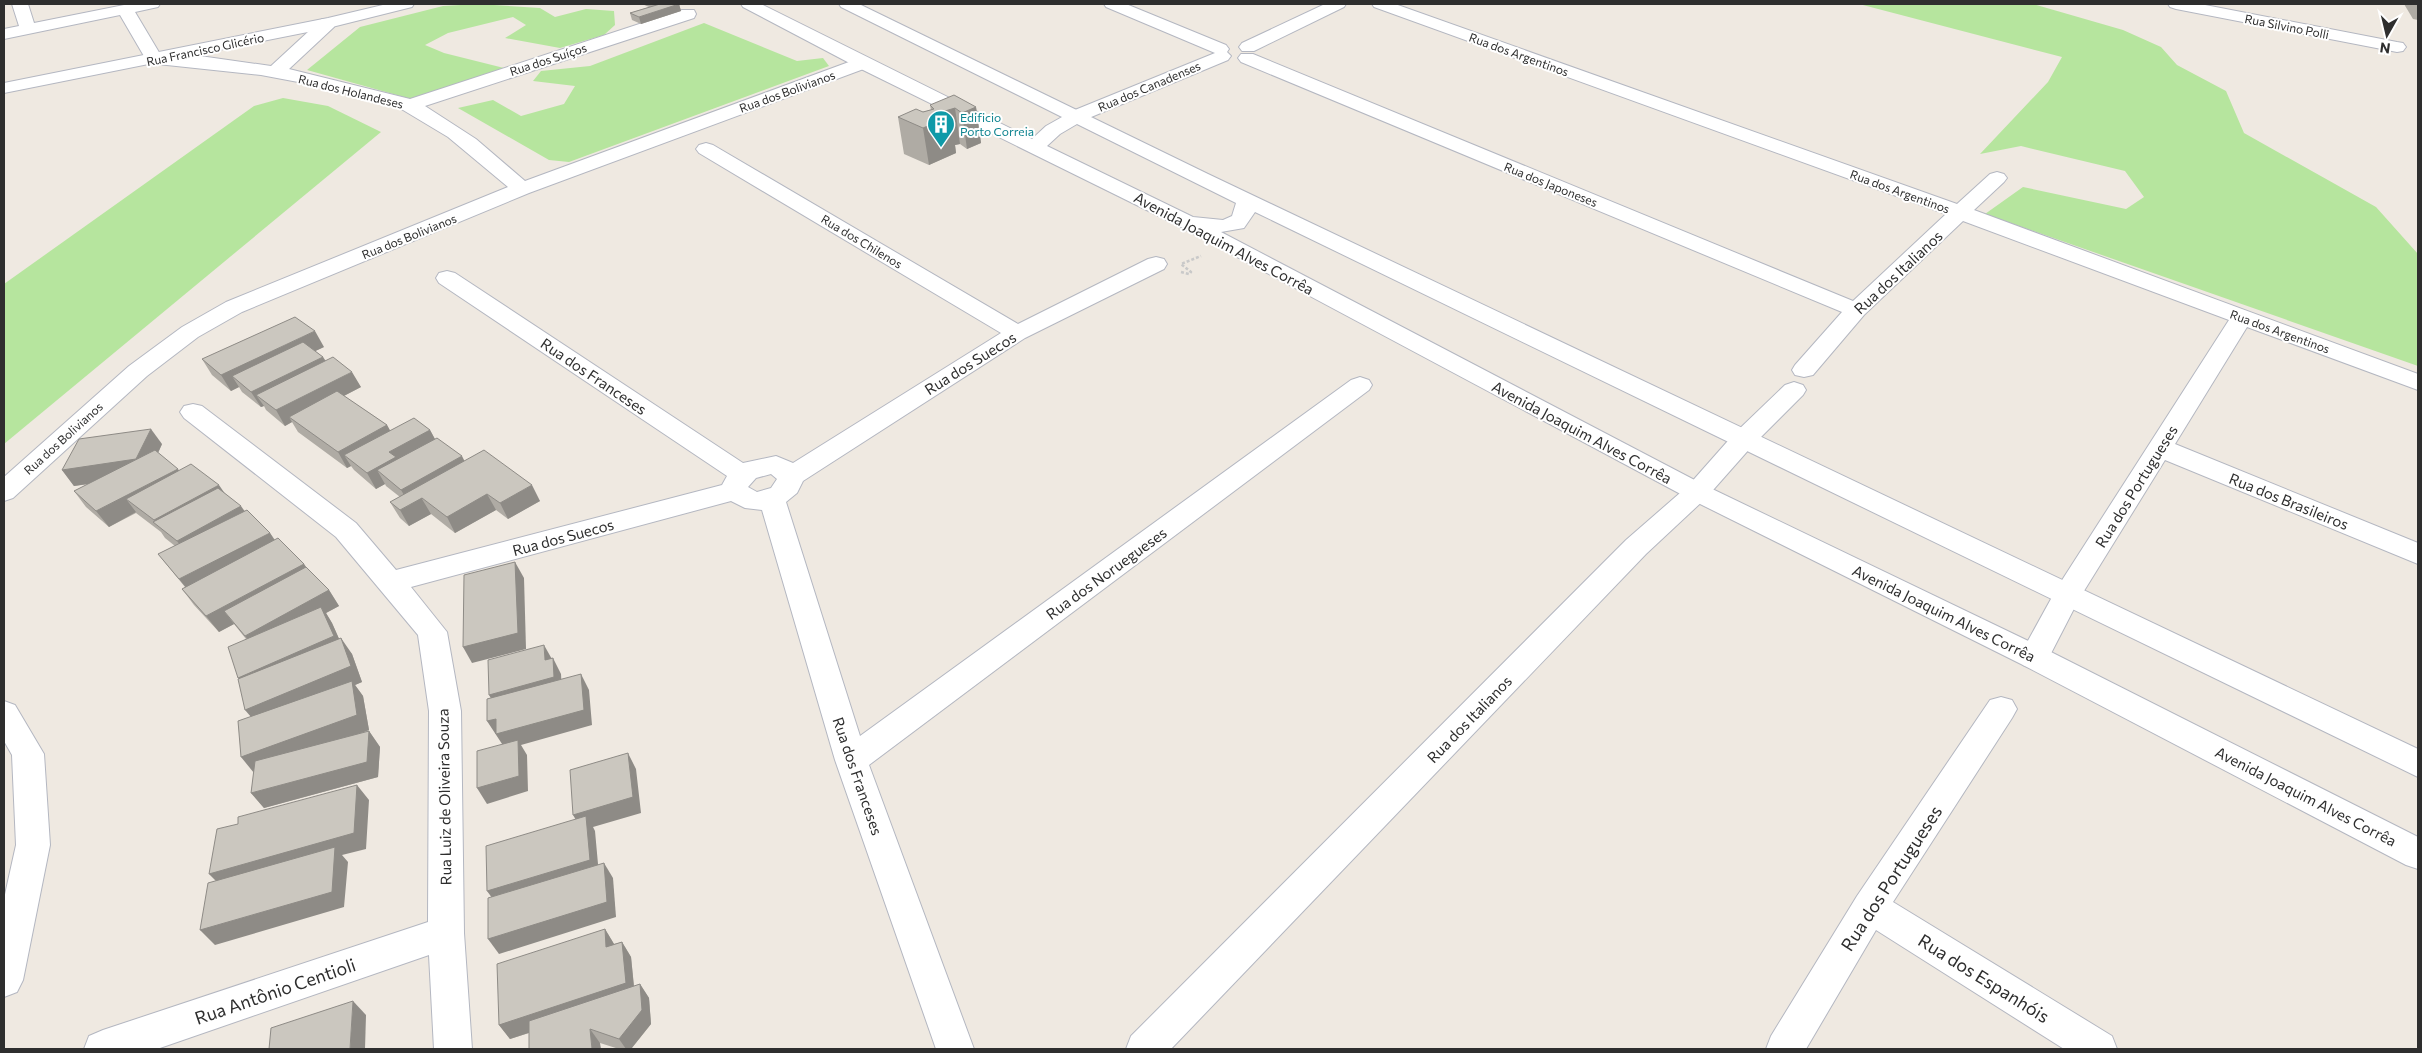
<svg xmlns="http://www.w3.org/2000/svg" width="2422" height="1053" viewBox="0 0 2422 1053" font-family="Commissioner,sans-serif">
	<rect width="100%" height="100%" fill="#efe9e1"/>
	<!-- green -->
	<g fill="#b6e59e">
		<path d="M478,4L540,8L555,17L586,9L614,11L615,25L604,35L560,48L505,38L526,25L513,17L448,33L425,45L444,53L504,68L411,99L307,70L360,27L443,6Z"/>
		<path d="M1859,4H2033L2123,30L2161,47L2177,65L2226,91L2244,133L2376,207L2418,254V366L1985,214L2023,187L2126,209L2144,197L2125,171L2021,146L1980,154L2048,82L2062,57Z"/>
		<path d="M704,23L797,61L823,58L829,66L569,162L549,160L458,108L493,100L521,116L564,104L575,86L533,81L541,71L590,66Z"/>
		<path d="M283,98L328,106L381,132L4,444V284L254,106Z"/>
	</g>
	<g fill="none" stroke-linecap="round" stroke-linejoin="round">
		<!-- street casing -->
		<g stroke="#b4b7c1" stroke-width="2">
			<g id="street">
				<path d="M12,4H28L34,23L129,4H160L158,7L135,12L160,54L207,57L271,66L322,19H334L336,23L334,27L289,69L410,99L682,10H694L696,14L694,18L425,106L476,139L525,181L857,59H869L872,63L869,67L529,193L242,312L198,337L147,376L13,498L4,501V477L129,366L182,327L226,302L508,187L448,137L398,107L314,85L261,75L148,63L120,15L4,39V29L19,26Z"/>
				<path d="M1104,4H1126L1226,45L1229,49L1227,52L1231,56L1228,60L1084,120H1070L1068,116L1070,112L1215,53L1106,7Z"/>
				<path d="M1325,4H1346L1344,7L1254,51H1242L1239,47L1242,43Z"/>
				<path d="M1372,4H1395L1957,204L1990,174L1997,172L2004,174L2007,178L2004,182L1974,210L2418,374V390L2247,327L2175,444L2418,543V564L2165,460L2079,599L2045,665L2034,669L2023,665L2019,657L2057,588L2229,320L1963,221L1864,315L1813,375L1804,377L1795,375L1792,370L1795,365L1842,312L1241,62L1238,58L1241,54H1253L1853,301L1946,214L1374,7Z"/>
				<path d="M2168,4H2200L2397,42L2403,43L2406,47L2403,51L2397,52L2176,9L2170,7Z"/>
				<path d="M706,143L713,145L1018,324L1148,259L1156,257L1164,259L1167,264L1164,269L1025,338L803,481L797,493L786,502L860,736L1351,380L1360,377L1369,380L1372,385L1369,390L869,765L974,1049H936L835,760L762,510L745,508L731,501L411,587L447,632L461,711L464,933L472,1049H434L429,955L157,1049H84L89,1036L103,1030L428,922L429,711L418,635L336,537L184,418L180,412L184,406L193,404L202,406L356,523L396,570L722,485L727,476L439,283L436,278L439,273L447,271L455,273L743,463L776,456L793,463L1001,333L699,153L696,149L699,145ZM771,474L777,479L771,488L757,492L748,487L756,478Z"/>
				<path d="M1794,382L1803,385L1806,390L1803,395L1752,446L1706,498L1646,554L1171,1049H1126L1131,1036L1626,540L1688,486L1734,434L1785,385Z"/>
				<path d="M2001,697L2012,700L2017,709L2012,718L1893,902L2112,1036L2117,1049H2064L1876,930L1806,1049H1766L1771,1036L1857,896L1990,700Z"/>
				<path d="M4,701L15,705L44,754L50,845L23,980L17,992L4,997V899L16,845L12,755L4,741Z"/>
			</g>
		</g>
		<!-- secondary casing -->
		<g stroke="#b4b7c1" stroke-width="2">
			<g id="secondary">
				<path d="M387,4H414L412,7L328,28L4,93V83L328,18Z"/>
				<path d="M741,4H761L1032,139L1046,126L1062,117L841,7L839,4H859L1208,174L2418,749V777L1255,212L1244,228L1221,232L1706,486L2045,649L2418,837V869L2406,865L2023,665L1688,498L1179,226L857,67L743,7ZM1077,124L1236,203L1232,216L1223,220L1193,217L1047,146L1060,134Z"/>
			</g>
		</g>
		<!-- path -->
		<path stroke="#c9c9c9" stroke-width="2.5" stroke-dasharray="3 2" stroke-linecap="butt" d="M1181,272L1189,274L1191,272L1181,264L1201,256"/>
		<!-- street -->
		<use href="#street" fill="#fff" fill-rule="evenodd"/>
		<!-- secondary -->
		<use href="#secondary" fill="#fff" fill-rule="evenodd"/>
	</g>
	<!-- wall -->
	<g fill="#afaba4">
		<path d="M642,4H679L681,11L641,24L632,20L630,13L649,7Z"/>
		<path d="M2404,4H2418V20L2413,19Z"/>
		<path d="M930,105L976,107L981,143L967,149L960,144L955,145L956,153L929,165L904,154L898,117L931,110Z"/>
		<path d="M324,347L315,351L323,357L326,361L361,387L344,396L387,425L390,431L430,430L435,439L464,461L540,501L508,519L496,510L455,533L431,514L409,526L400,518L390,502L400,497L386,486L385,484L376,489L354,470L351,466L347,468L298,432L292,422L285,426L266,410L264,406L261,407L242,392L239,387L231,391L212,375L202,359Z"/>
		<path d="M162,444L158,453L179,471L224,493L270,533L275,540L304,564L306,567L329,590L339,606L326,613L332,623L339,639L352,654L362,682L355,685L363,696L369,730L360,734L369,731L380,747L378,777L264,808L251,793L254,773L251,716L239,679L246,639L234,624L219,632L194,605L182,589L185,587L158,554L175,546L165,538L161,532L136,513L109,527L86,507L74,491L89,484L74,486L62,470Z"/>
		<path d="M605,929L614,944L622,942L631,957L634,986L640,984L649,998L651,1024L631,1049H619L600,1043L529,1033L510,1039L499,1025Z"/>
	</g>
	<!-- shaded-wall -->
	<g fill="#8e8b86">
		<path d="M679,4L681,11L641,24L639,17Z"/>
		<path d="M976,107L981,143L967,149L962,113Z"/>
		<path d="M955,108L960,144L955,145L956,153L929,165L923,128L945,111Z"/>
		<path d="M315,331L324,347L243,385L232,376L239,387L231,391L221,375Z"/>
		<path d="M323,357L332,373L256,395L264,406L261,407L251,392Z"/>
		<path d="M352,372L361,387L295,421L289,417L292,422L285,426L276,410Z"/>
		<path d="M387,425L396,441L344,455L351,466L347,468L338,452Z"/>
		<path d="M151,429L162,444L148,475L74,486L62,470Z"/>
		<path d="M430,430L438,445L377,470L385,484L376,489L367,473L389,452Z"/>
		<path d="M462,456L470,472L422,499L431,514L409,526L400,510L410,505L401,490Z"/>
		<path d="M178,469L189,485L126,499L136,512L109,527L96,511Z"/>
		<path d="M219,485L230,501L158,526L154,520Z"/>
		<path d="M532,485L540,501L508,519L500,503Z"/>
		<path d="M487,494L496,510L455,533L447,517Z"/>
		<path d="M241,506L252,522L189,557L177,541Z"/>
		<path d="M270,533L280,549L192,595L179,579Z"/>
		<path d="M515,562L524,578L526,649L472,663L463,647Z"/>
		<path d="M304,564L315,580L224,611L234,624L219,632L206,616Z"/>
		<path d="M329,590L339,606L326,613L332,623L345,652L251,693L238,678L257,651L245,636Z"/>
		<path d="M341,638L352,654L362,682L355,685L363,696L369,730L254,773L241,757L258,725L245,710Z"/>
		<path d="M544,645L553,661L545,660Z"/>
		<path d="M553,658L561,674L562,693L498,710L489,695Z"/>
		<path d="M581,674L589,690L592,725L521,745L527,755L528,791L487,804L477,788L506,750L487,721Z"/>
		<path d="M369,731L380,747L378,777L264,808L251,793Z"/>
		<path d="M628,753L636,769L641,813L593,827L595,831L599,875L498,906L487,891L582,830L573,815Z"/>
		<path d="M357,785L369,800L366,849L342,855L348,862L344,907L215,945L200,930L224,889L209,874Z"/>
		<path d="M604,863L613,878L616,917L499,954L488,939Z"/>
		<path d="M605,929L614,944L615,961L606,947Z"/>
		<path d="M622,942L631,957L635,998L510,1039L499,1025Z"/>
		<path d="M640,984L649,998L651,1024L631,1049H626L619,1039Z"/>
		<path d="M353,1001L366,1015L365,1049H350Z"/>
		<path d="M590,1029L600,1043L601,1049H592Z"/>
	</g>
	<!-- building -->
	<g fill="#cbc7bf" stroke="#8e8b86">
		<path d="M660,4H679L639,17L630,13Z"/>
		<path d="M954,95L976,107L962,113L955,108L945,111L951,116L923,128L898,117L916,109L923,112L934,109L930,105Z"/>
		<path d="M295,317L315,331L221,375L202,359Z"/>
		<path d="M303,342L323,357L251,392L232,376Z"/>
		<path d="M333,357L352,372L276,410L256,395Z"/>
		<path d="M337,391L387,425L338,452L289,417Z"/>
		<path d="M414,418L430,430L389,452L396,457L367,473L344,455Z"/>
		<path d="M151,429L136,459L62,470L79,439Z"/>
		<path d="M437,438L462,456L401,490L377,470Z"/>
		<path d="M155,450L178,469L96,511L74,491Z"/>
		<path d="M484,450L532,485L500,503L487,494L447,517L422,498L400,510L390,502Z"/>
		<path d="M191,464L219,485L154,520L126,499Z"/>
		<path d="M218,488L241,506L177,541L153,522Z"/>
		<path d="M247,510L270,533L179,579L158,554Z"/>
		<path d="M278,538L304,564L206,616L182,589Z"/>
		<path d="M515,562L518,633L463,647L464,575Z"/>
		<path d="M306,567L329,590L245,636L224,611Z"/>
		<path d="M321,607L334,636L238,678L228,647Z"/>
		<path d="M341,638L351,666L245,710L238,679Z"/>
		<path d="M544,645L545,660L553,658L554,677L489,695L488,660Z"/>
		<path d="M581,674L584,710L496,734V719L487,721V699Z"/>
		<path d="M352,681L357,715L241,757L238,721Z"/>
		<path d="M369,731L367,762L251,793L255,761Z"/>
		<path d="M518,740L519,776L477,788V751Z"/>
		<path d="M628,753L633,797L573,815L570,770Z"/>
		<path d="M357,785L354,833L209,874L217,829L238,824V817Z"/>
		<path d="M586,816L590,860L487,891L486,846Z"/>
		<path d="M335,847L332,892L200,930L208,883Z"/>
		<path d="M604,863L607,902L488,939V898Z"/>
		<path d="M605,929L606,947L622,942L626,983L499,1025L497,964Z"/>
		<path d="M640,984L642,1010L619,1039L590,1029L592,1049H529V1021Z"/>
		<path d="M353,1001L350,1049H269L271,1028Z"/>
	</g>
	<!-- icons -->
	<defs>
		<g id="building-pin" transform="scale(1.4375)"><path d="M0 17L-7.5 6A9.5 9.5 0 1 1 7.5 6Z" fill="#0f9aa8" stroke="#fff"/><path d="M-4-6H4V6H1V3H-1V6H-4ZM-2.5-4.3h1.7v1.8h-1.7ZM.8-4.3h1.7v1.8H.8ZM-2.5-1h1.7V.8h-1.7ZM.8-1h1.7V.8H.8Z" fill="#fff"/></g>
	</defs>
	<g fill-rule="evenodd">
		<use href="#building-pin" x="941" y="124"/>
	</g>
	<g text-anchor="middle" dominant-baseline="central" stroke-width="4" stroke-linejoin="round" paint-order="stroke">
		<!-- far-street labels -->
		<g font-size="12" fill="#2e2e2e" stroke="#fff">
			<text transform="translate(2287 26) rotate(11)">Rua Silvino Polli</text>
			<text transform="translate(205 49) rotate(-12)">Rua Francisco Glicério</text>
			<text transform="translate(1519 54) rotate(20)">Rua dos Argentinos</text>
			<text transform="translate(548 59) rotate(-18)">Rua dos Suíços</text>
			<text transform="translate(1149 86) rotate(-23)">Rua dos Canadenses</text>
			<text transform="translate(351 91) rotate(14)">Rua dos Holandeses</text>
			<text transform="translate(787 91) rotate(-20)">Rua dos Bolivianos</text>
			<text transform="translate(1551 184) rotate(22)">Rua dos Japoneses</text>
			<text transform="translate(1900 191) rotate(20)">Rua dos Argentinos</text>
			<text transform="translate(409 236) rotate(-22)">Rua dos Bolivianos</text>
			<text transform="translate(862 241) rotate(31)">Rua dos Chilenos</text>
			<text transform="translate(2280 331) rotate(20)">Rua dos Argentinos</text>
			<text transform="translate(63 438) rotate(-42)">Rua dos Bolivianos</text>
		</g>
		<!-- far-culture labels -->
		<g font-size="12" fill="#0d838f" stroke="#fff" text-anchor="start">
			<text x="960" y="117">Edificio<tspan x="960" dy="14">Porto Correia</tspan></text>
		</g>
		<!-- street labels -->
		<g font-size="15" fill="#2e2e2e" stroke="#fff">
			<text transform="translate(1224 243) rotate(28)">Avenida Joaquim Alves Corrêa</text>
			<text transform="translate(1898 272) rotate(-43)">Rua dos Italianos</text>
			<text transform="translate(970 363) rotate(-32)">Rua dos Suecos</text>
			<text transform="translate(594 376) rotate(34)">Rua dos Franceses</text>
			<text transform="translate(1582 432) rotate(28)">Avenida Joaquim Alves Corrêa</text>
			<text transform="translate(2136 486) rotate(-58)">Rua dos Portugueses</text>
			<text transform="translate(2289 501) rotate(22)">Rua dos Brasileiros</text>
			<text transform="translate(563 537) rotate(-15)">Rua dos Suecos</text>
			<text transform="translate(1106 573) rotate(-36)">Rua dos Noruegueses</text>
			<text transform="translate(1944 613) rotate(26)">Avenida Joaquim Alves Corrêa</text>
			<text transform="translate(1469 719) rotate(-46)">Rua dos Italianos</text>
			<text transform="translate(858 776) rotate(71)">Rua dos Franceses</text>
			<text transform="translate(2306 796) rotate(27)">Avenida Joaquim Alves Corrêa</text>
			<text transform="translate(444 797) rotate(-91)">Rua Luiz de Oliveira Souza</text>
		</g>
		<!-- near-street labels -->
		<g font-size="18" fill="#2e2e2e" stroke="#fff">
			<text transform="translate(1891 878) rotate(-57)">Rua dos Portugueses</text>
			<text transform="translate(1984 978) rotate(32)">Rua dos Espanhóis</text>
			<text transform="translate(275 991) rotate(-19)">Rua Antônio Centioli</text>
		</g>
	</g>
	<!-- border -->
	<rect width="2422" height="1053" fill="none" stroke="#2e2e2e" stroke-width="10"/>
	<!-- north arrow -->
	<g transform="translate(2387 35) rotate(188)" stroke="#ffffff" stroke-width="4" paint-order="stroke">
	<path d="M0-4L9 19L0 12L-9 19Z" fill="#2e2e2e"/>
	<text y="-8" font-size="14" font-weight="bold" text-anchor="middle" fill="#2e2e2e">N</text>
	</g>
</svg>
